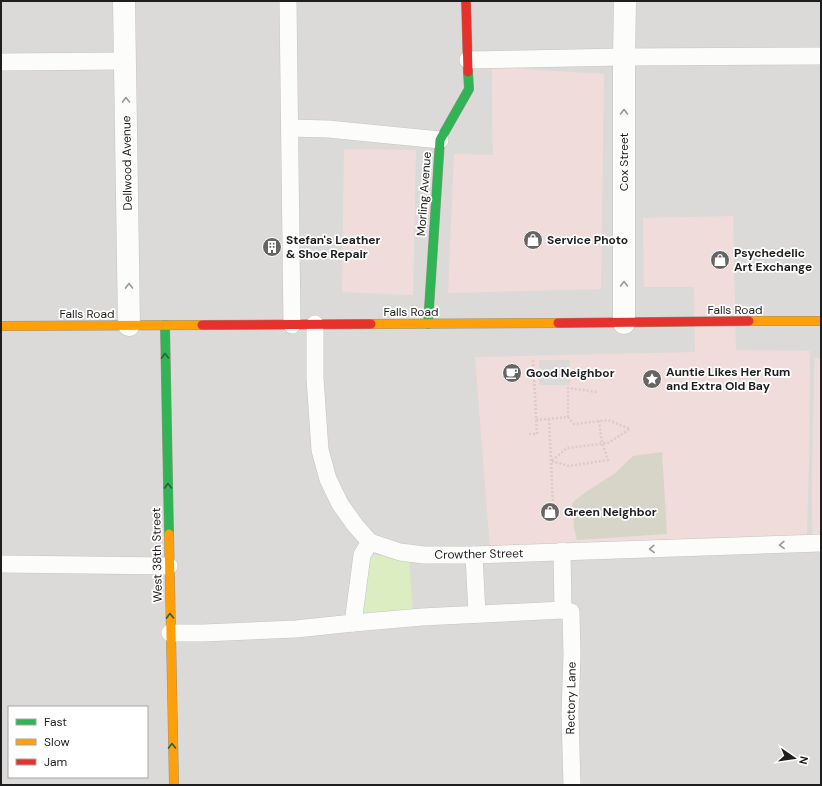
<svg xmlns="http://www.w3.org/2000/svg" width="822" height="786" viewBox="0 0 822 786" font-family="'DM Sans',sans-serif">
	<rect width="100%" height="100%" fill="#edeae6"/>
	<!-- residential -->
	<path fill="#dcdad8" fill-rule="evenodd" d="M1,1H821V358H815L812,489L813,534H821V785H1ZM492,68L601,289L455,154L493,156ZM9,707H147V777H9Z"/>
	<!-- commercial -->
	<g fill="#f0dcda">
		<path d="M492,67L604,74L601,289L448,293L454,154L493,155Z"/>
		<path d="M344,149L416,150L413,295L342,292Z"/>
		<path d="M733,216L736,350L810,351L809,460L807,536L697,538L490,549L475,357L695,352L694,287H644L643,218Z"/>
		<path d="M815,358H821V534L813,535L812,489Z"/>
	</g>
	<!-- religious -->
	<g fill="#dbdad8">
		<rect x="539" y="360" width="31" height="25"/>
		<path d="M409,559L469,564L472,606L413,614Z"/>
		<path d="M556,559L558,603L486,606L484,562Z"/>
	</g>
	<!-- construction -->
	<path fill="#d7d5c7" d="M662,452L667,534L577,540L574,528L572,503L586,492L614,474L633,456Z"/>
	<!-- grass -->
	<path fill="#dbedc1" d="M368,554L409,559L413,614L362,618Z"/>
	<g fill="none" stroke-linecap="round" stroke-linejoin="round">
		<!-- lane casing -->
		<g stroke="#c5c4c2" stroke-width="18">
			<g id="lane">
				<path d="M288,1L292,325"/>
				<path d="M468,60L624,57L821,56"/>
				<path d="M1,62L125,61"/>
				<path d="M290,128L328,129L440,140"/>
				<path d="M315,324V378L320,450L328,479L340,504L355,525L370,542L400,552L424,555H474L821,543"/>
				<path d="M562,551L563,610"/>
				<path d="M474,555L477,614"/>
				<path d="M1,564L169,566"/>
				<path d="M353,623L362,555L370,542"/>
				<path d="M170,633H203L296,629L353,623L422,617L563,610L571,612L572,655L570,714L572,785"/>
			</g>
		</g>
		<!-- street casing -->
		<g stroke="#c5c4c2" stroke-width="23">
			<g id="street">
				<path d="M124,1L129,325"/>
				<path d="M624,323V57L625,1"/>
			</g>
		</g>
		<!-- fast casing -->
		<g stroke="#96967e" stroke-width="10">
			<g id="fast">
				<path d="M428,324L440,140L469,89L468,72"/>
				<path d="M165,325L169,534"/>
			</g>
		</g>
		<!-- slow casing -->
		<g stroke="#96967e" stroke-width="10">
			<g id="slow">
				<path d="M749,321H821"/>
				<path d="M371,324L558,323"/>
				<path d="M1,326L202,325"/>
				<path d="M169,534L174,785"/>
			</g>
		</g>
		<!-- jam casing -->
		<g stroke="#96967e" stroke-width="10">
			<g id="jam">
				<path d="M466,1L468,72"/>
				<path d="M558,323L749,321"/>
				<path d="M202,325L371,324"/>
			</g>
		</g>
		<!-- path -->
		<g stroke="#dbcbc9" stroke-width="2.5" stroke-dasharray="2 2" stroke-linecap="butt">
			<path d="M568,417L574,424L608,420L630,429L608,443L567,448L551,461L569,466L608,460L602,443L599,421"/>
			<path d="M549,419L553,504"/>
			<path d="M536,420L568,417V388L597,392"/>
			<path d="M529,434H537L533,358"/>
		</g>
		<!-- lane -->
		<use href="#lane" stroke="#fcfcfb" stroke-width="17"/>
		<!-- street -->
		<use href="#street" stroke="#fcfcfb" stroke-width="22"/>
		<!-- fast -->
		<use href="#fast" stroke="#30b455" stroke-width="9"/>
		<!-- slow -->
		<use href="#slow" stroke="#ff9f0a" stroke-width="9"/>
		<!-- jam -->
		<use href="#jam" stroke="#e5322d" stroke-width="9"/>
	</g>
	<!-- one-way arrows -->
	<defs><path id="oneway-chevron" d="M-2-3.5L2.5 0L-2 3.5" fill="none" stroke-width="1.6" stroke-linecap="round" stroke-linejoin="round"/></defs>
	<g stroke="#989898">
		<use href="#oneway-chevron" transform="translate(126 100) rotate(-91)"/>
		<use href="#oneway-chevron" transform="translate(624 112) rotate(-90)"/>
		<use href="#oneway-chevron" transform="translate(624 284) rotate(-90)"/>
		<use href="#oneway-chevron" transform="translate(129 286) rotate(-91)"/>
		<use href="#oneway-chevron" transform="translate(782 545) rotate(178)"/>
		<use href="#oneway-chevron" transform="translate(652 549) rotate(178)"/>
	</g>
	<g stroke="#266237">
		<use href="#oneway-chevron" transform="translate(165 356) rotate(-91)"/>
		<use href="#oneway-chevron" transform="translate(168 486) rotate(-91)"/>
		<use href="#oneway-chevron" transform="translate(170 616) rotate(-91)"/>
		<use href="#oneway-chevron" transform="translate(172 746) rotate(-91)"/>
	</g>
	<!-- icons -->
	<defs>
		<g id="shop-disc" transform="scale(1)"><circle r="9.5" fill="#666564" stroke="#fff"/><path d="M-5-2.5h2.3a2.7 3.5 0 0 1 5.4 0H5L5.5 6h-11ZM-1.5-2.5h3a1.5 2.3 0 0 0-3 0Z" fill="#fff"/></g>
		<g id="building-disc" transform="scale(1)"><circle r="9.5" fill="#666564" stroke="#fff"/><path d="M-4-6H4V6H1V3H-1V6H-4ZM-2.5-4.3h1.7v1.8h-1.7ZM.8-4.3h1.7v1.8H.8ZM-2.5-1h1.7V.8h-1.7ZM.8-1h1.7V.8H.8Z" fill="#fff"/></g>
		<g id="cafe-disc" transform="scale(1)"><circle r="9.5" fill="#666564" stroke="#fff"/><path d="M-5.5-4.5H6V0H3Q3 3.5 0 3.5H-2.5Q-5.5 3.5-5.5 0ZM3-3.2v2h1.7v-2ZM-6 4.5H4V6H-6Z" fill="#fff"/></g>
		<g id="sight-disc" transform="scale(1)"><circle r="9.5" fill="#666564" stroke="#fff"/><path d="M0-6L1.8-2.2L6-1.7L2.9 1.2L3.7 5.4L0 3.3L-3.7 5.4L-2.9 1.2L-6-1.7L-1.8-2.2Z" fill="#fff"/></g>
	</defs>
	<g fill-rule="evenodd">
		<use href="#shop-disc" x="533" y="240"/>
		<use href="#building-disc" x="272" y="247"/>
		<use href="#shop-disc" x="720" y="260"/>
		<use href="#cafe-disc" x="512" y="373"/>
		<use href="#sight-disc" x="652" y="379"/>
		<use href="#shop-disc" x="550" y="512"/>
	</g>
	<g text-anchor="middle" dominant-baseline="central" stroke-width="3.5" stroke-linejoin="round" paint-order="stroke">
		<!-- street labels -->
		<g font-size="12" fill="#1e1e1e" stroke="#fff">
			<text transform="translate(624 162) rotate(-90)">Cox Street</text>
			<text transform="translate(127 163) rotate(-91)">Dellwood Avenue</text>
			<text transform="translate(424 194) rotate(-86)">Morling Avenue</text>
			<text x="735" y="310">Falls Road</text>
			<text x="411" y="312">Falls Road</text>
			<text x="87" y="314">Falls Road</text>
			<text transform="translate(479 554) rotate(-1)">Crowther Street</text>
			<text transform="translate(157 555) rotate(-91)">West 38th Street</text>
			<text transform="translate(571 698) rotate(-89)">Rectory Lane</text>
		</g>
		<!-- poi labels -->
		<g font-size="12" font-weight="bold" fill="#1e1e1e" stroke="#fff" text-anchor="start">
			<text x="286" y="240">Stefan's Leather<tspan x="286" dy="14">&amp; Shoe Repair</tspan></text>
			<text x="547" y="240">Service Photo</text>
			<text x="734" y="253">Psychedelic<tspan x="734" dy="14">Art Exchange</tspan></text>
			<text x="666" y="372">Auntie Likes Her Rum<tspan x="666" dy="14">and Extra Old Bay</tspan></text>
			<text x="526" y="373">Good Neighbor</text>
			<text x="564" y="512">Green Neighbor</text>
		</g>
	</g>
	<!-- border -->
	<rect width="822" height="786" fill="none" stroke="#1e1e1e" stroke-width="4"/>
	<!-- legend -->
	<rect x="8" y="706" width="140" height="72" fill="#ffffff" stroke="#a5a5a5"/>
	<rect x="16" y="719" width="20" height="6" fill="#30b455" stroke="#a5a5a5"/>
	<text x="44" y="726" font-size="12" fill="#1e1e1e">Fast</text>
	<rect x="16" y="739" width="20" height="6" fill="#ff9f0a" stroke="#a5a5a5"/>
	<text x="44" y="746" font-size="12" fill="#1e1e1e">Slow</text>
	<rect x="16" y="759" width="20" height="6" fill="#e5322d" stroke="#a5a5a5"/>
	<text x="44" y="766" font-size="12" fill="#1e1e1e">Jam</text>
	<!-- north arrow -->
	<g transform="translate(794 758) rotate(103)" stroke="#ffffff" stroke-width="3" paint-order="stroke">
	<path d="M0-3L7 15L0 10L-7 15Z" fill="#1e1e1e"/>
	<text y="-6" font-size="11" font-weight="bold" text-anchor="middle" fill="#1e1e1e">N</text>
	</g>
</svg>
